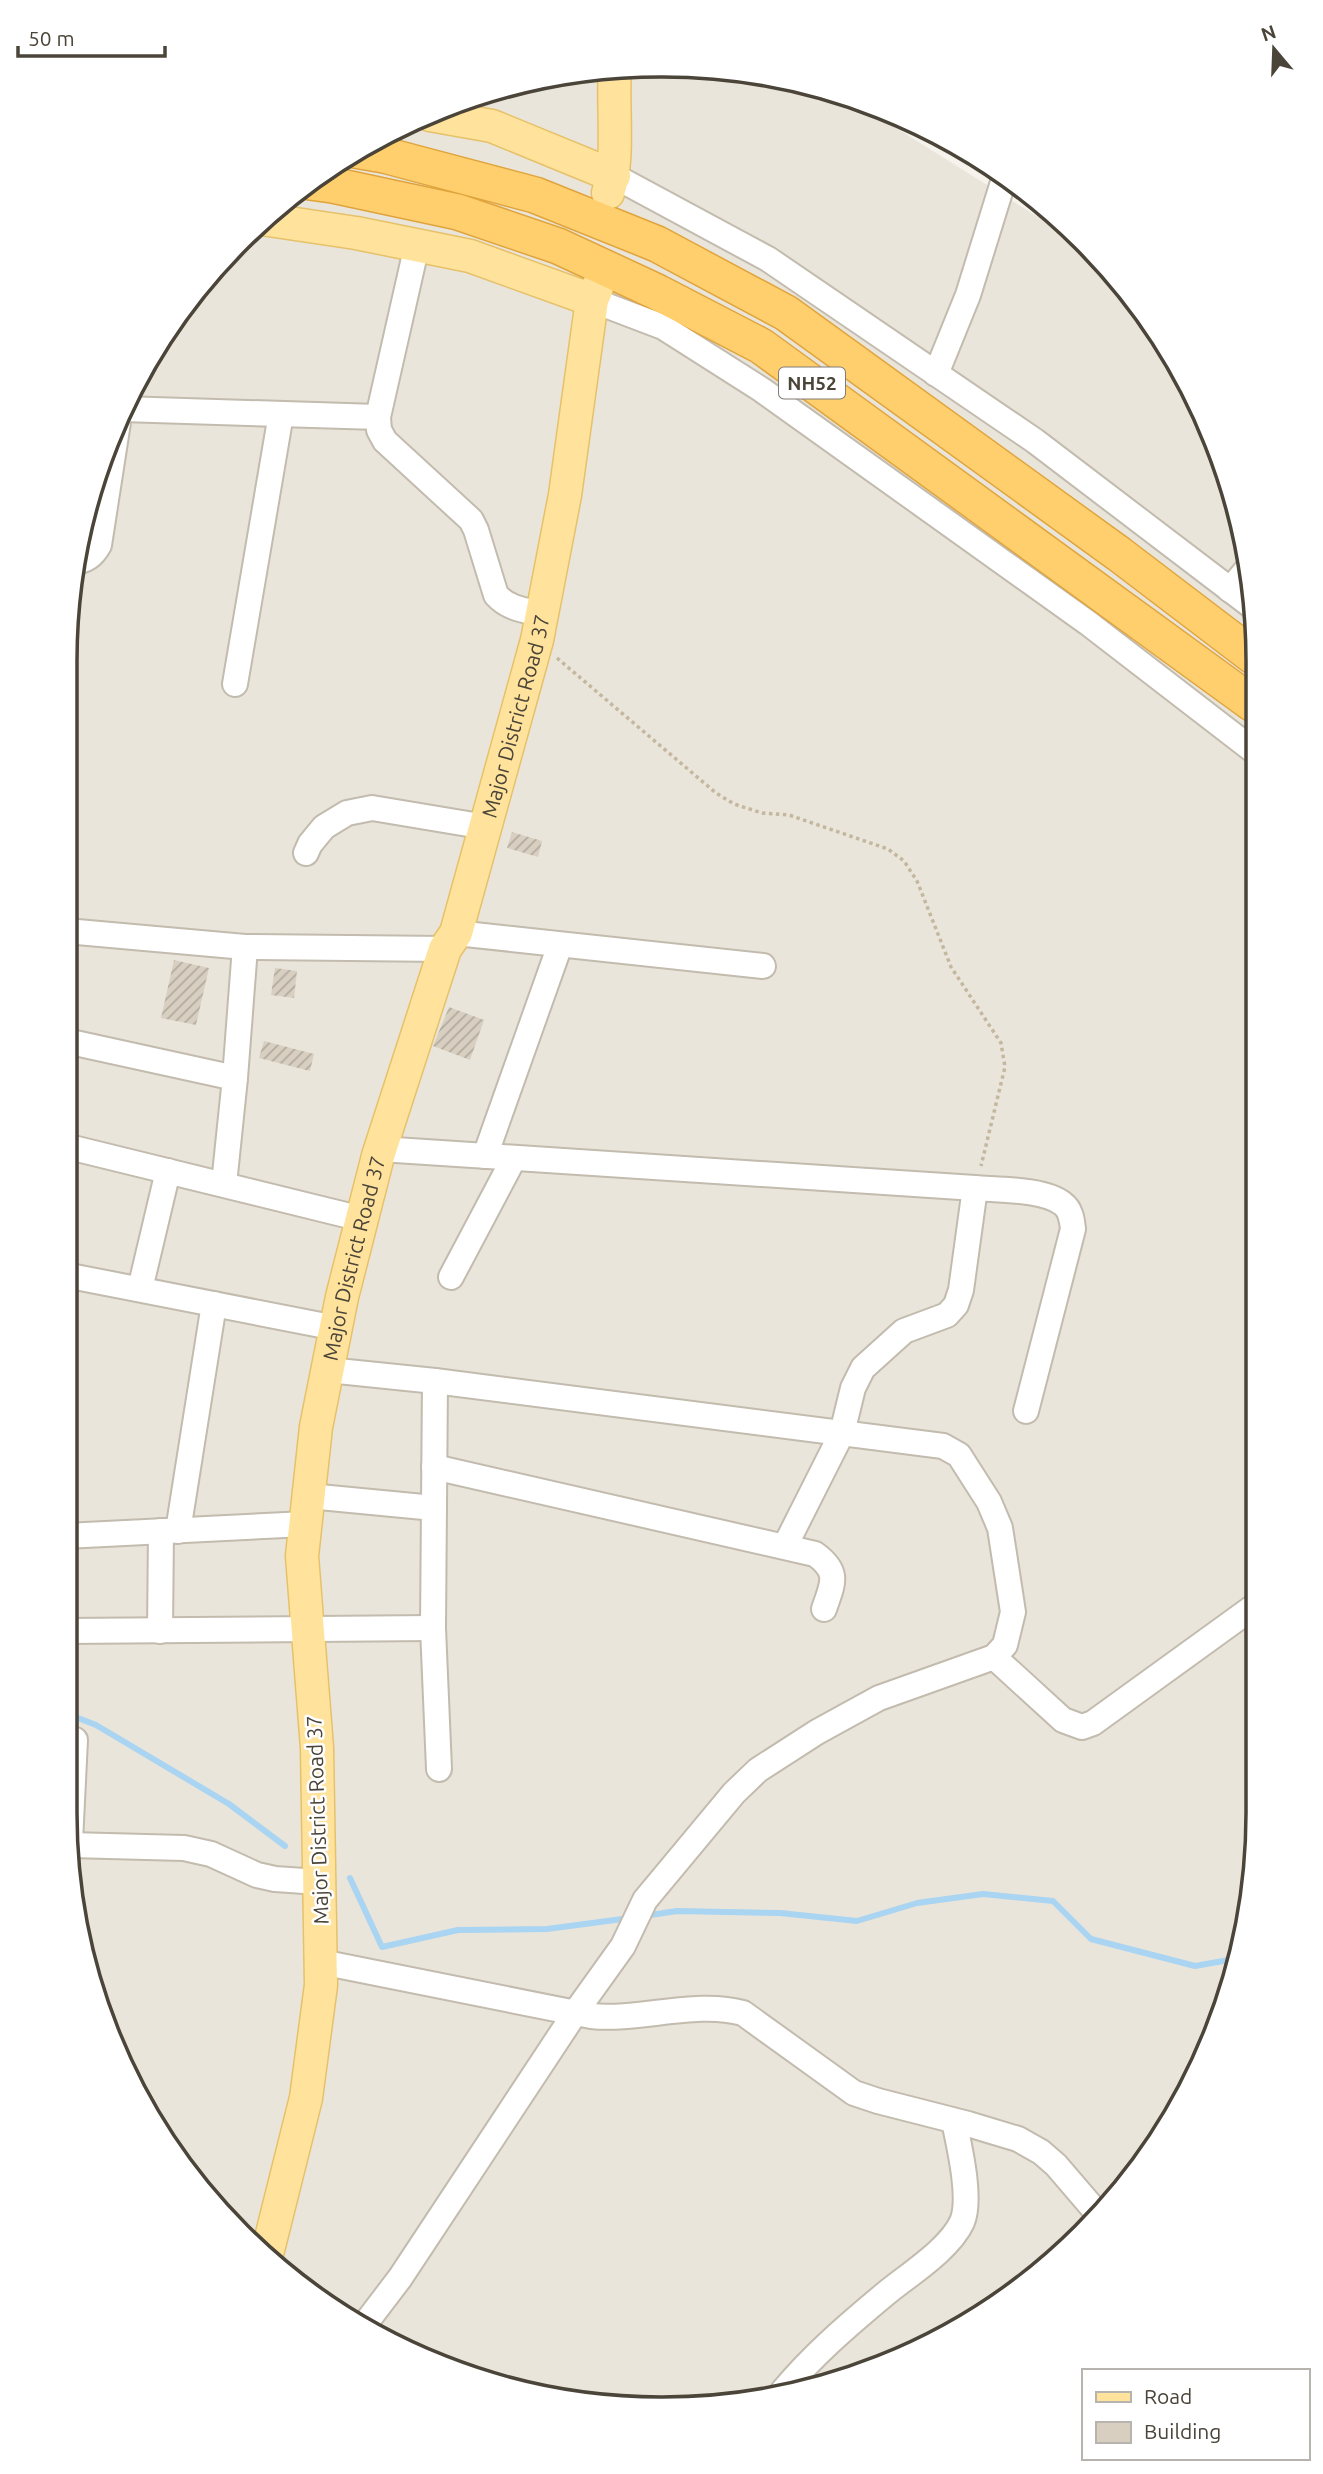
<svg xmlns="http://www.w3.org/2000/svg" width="1323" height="2474" viewBox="0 0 1323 2474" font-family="Ubuntu,sans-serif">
	<defs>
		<pattern id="building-hatch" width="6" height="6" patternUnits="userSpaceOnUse" patternTransform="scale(1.75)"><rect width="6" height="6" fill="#d8cfc1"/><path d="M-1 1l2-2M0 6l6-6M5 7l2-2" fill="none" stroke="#b1aa9e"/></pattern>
	</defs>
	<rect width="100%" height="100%" fill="#f6f3ec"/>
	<!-- residential -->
	<path fill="#eae5da" d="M701,66L816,85L847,97L1089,249L1135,299L1213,433L1253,583L1257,1851L1238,1967L1197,2077L1083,2235L925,2348L739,2404L622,2408L507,2389L330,2309L188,2176L97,2005L65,1812L66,623L85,507L126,397L188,298L268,213L363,145L470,96L584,70Z"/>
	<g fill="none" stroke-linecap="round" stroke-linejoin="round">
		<!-- stream -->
		<g stroke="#a9d4f2" stroke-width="6">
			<path d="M65,1713L96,1725L229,1804L285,1846"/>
			<path d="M350,1878L382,1947L458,1930L547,1929L630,1918"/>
			<path d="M644,1916L677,1911L780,1913L857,1921L917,1903L983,1894L1053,1901L1091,1939L1195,1966L1240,1958"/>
		</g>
	</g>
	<!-- building -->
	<g fill="url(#building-hatch)">
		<path d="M512,832L542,841L538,857L507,848Z"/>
		<path d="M174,960L209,968L196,1025L161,1018Z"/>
		<path d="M275,968L297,971L294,998L271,995Z"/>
		<path d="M449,1007L484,1020L470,1060L433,1046Z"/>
		<path d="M264,1041L314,1054L310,1071L259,1058Z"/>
	</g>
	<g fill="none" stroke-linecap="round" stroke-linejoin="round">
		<!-- minor casing -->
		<g stroke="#c2bbae" stroke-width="28">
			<g id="minor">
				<path d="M614,176L768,259L1035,441L1253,607"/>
				<path d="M417,245L378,417L379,430L385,441L471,520L476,530L496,595C509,609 524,610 542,614"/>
				<path d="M592,300L663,327L762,390L1088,623L1254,751"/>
				<path d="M936,374L968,295L1004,179"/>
				<path d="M122,409L378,417"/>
				<path d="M76,561C88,561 94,554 99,545L119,416"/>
				<path d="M1230,590L1249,567"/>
				<path d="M235,684L281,414"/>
				<path d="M306,853L310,844L324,827L347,813L372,808L486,827"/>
				<path d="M66,931L245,947L445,949"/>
				<path d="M456,933L763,966"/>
				<path d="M66,1041L235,1078"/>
				<path d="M65,1146L362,1219"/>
				<path d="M380,1149L975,1188C999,1190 1045,1189 1063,1204C1071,1210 1072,1220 1073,1229L1026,1411"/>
				<path d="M485,1156L560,945"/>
				<path d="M224,1184L235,1078L245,947"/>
				<path d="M65,1275L336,1328"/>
				<path d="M451,1277L514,1158"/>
				<path d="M140,1289L168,1171"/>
				<path d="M328,1370L435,1381L943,1446L959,1455L989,1502L1000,1528L1013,1612L1005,1645L994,1657L879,1698L817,1732L758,1770L734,1793L645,1900L623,1946L575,2013L400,2278L365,2324"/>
				<path d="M435,1381L433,1628L439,1769"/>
				<path d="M434,1467L815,1554C840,1572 833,1583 824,1609"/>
				<path d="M309,1496L434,1508"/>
				<path d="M178,1531L214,1304"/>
				<path d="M65,1536L306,1524"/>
				<path d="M785,1546L842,1433L853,1388L863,1368L904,1331L947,1315L956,1305L961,1290L975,1188"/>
				<path d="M65,1631L433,1628"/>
				<path d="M160,1631L161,1531"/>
				<path d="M994,1657L1063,1720L1082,1727L1093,1723L1256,1605"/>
				<path d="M70,1842L75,1740"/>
				<path d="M70,1845L184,1848L211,1854L257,1875L275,1879L319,1882"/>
				<path d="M321,1962L591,2016C640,2021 696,2000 743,2013L854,2093L878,2101L968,2124L1018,2139L1041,2152L1056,2165L1098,2214"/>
				<path d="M783,2391C813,2355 848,2325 884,2295C908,2275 949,2250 962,2222C972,2199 959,2145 954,2121"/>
			</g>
		</g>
		<!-- major casing -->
		<g stroke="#e6c16a" stroke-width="35">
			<g id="major">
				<path d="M430,115L492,126L614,176"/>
				<path d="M608,193C620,158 612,107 615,69"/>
				<path d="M262,219L356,233L470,256L592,300"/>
				<path id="s1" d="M268,2250L306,2098L321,1985L317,1748L302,1556L316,1427L342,1297L378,1156L445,949L456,933L537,640L565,495L592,300L597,288"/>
			</g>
		</g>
		<!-- highway casing -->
		<g stroke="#e0a43c" stroke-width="38">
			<g id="highway">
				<path d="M355,150L384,155L535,195L657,244L786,313L1119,554L1253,656"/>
				<path d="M310,182L332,185L458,212L558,246L657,292L761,346L1253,704"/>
			</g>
		</g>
		<!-- path -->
		<path stroke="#c4b79f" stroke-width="3.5" stroke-dasharray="3.5 3.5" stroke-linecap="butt" d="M557,658L716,793L734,804L762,813L789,815L888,849L904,861L917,881L951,967L1001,1043L1005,1067L981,1166"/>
		<!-- minor -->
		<use href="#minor" stroke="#fff" stroke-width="24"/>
		<!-- major -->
		<use href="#major" stroke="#ffe39c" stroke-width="32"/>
		<!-- highway -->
		<use href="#highway" stroke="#ffcf6e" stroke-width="35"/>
	</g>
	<g text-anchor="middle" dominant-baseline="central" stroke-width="5" stroke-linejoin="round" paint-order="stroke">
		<!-- shield labels -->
		<rect fill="#fff" stroke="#817c74" stroke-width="2" x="779" y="367.5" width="66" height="31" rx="5"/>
		<g font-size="19" font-weight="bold" fill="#4b4439">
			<text x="812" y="383">NH52</text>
		</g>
		<!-- street labels -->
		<g font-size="21" fill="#4b4439" stroke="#fff">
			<text stroke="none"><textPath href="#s1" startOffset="1570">Major District Road 37</textPath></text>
			<text stroke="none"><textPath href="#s1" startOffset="1003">Major District Road 37</textPath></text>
			<text transform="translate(317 1820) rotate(-92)">Major District Road 37</text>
		</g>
	</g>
	<!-- crop -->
	<path d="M0 0H1323V2474H0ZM661 77H662A584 584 0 0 1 1246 661V1813A584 584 0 0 1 662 2397H661A584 584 0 0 1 77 1813V661A584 584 0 0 1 661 77Z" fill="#fff" fill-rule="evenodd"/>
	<path fill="none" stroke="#4b4439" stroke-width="3.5" d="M661 77H662A584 584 0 0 1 1246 661V1813A584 584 0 0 1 662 2397H661A584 584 0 0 1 77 1813V661A584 584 0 0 1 661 77Z"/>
	<!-- legend -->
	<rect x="1082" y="2369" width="228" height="91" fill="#ffffff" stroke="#b7b4b0" stroke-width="2"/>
	<rect x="1096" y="2392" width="35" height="10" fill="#ffe39c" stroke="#b7b4b0" stroke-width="2"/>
	<text x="1144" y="2404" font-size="21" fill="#4b4439">Road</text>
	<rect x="1096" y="2422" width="35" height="21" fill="#d8cfc1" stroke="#b7b4b0" stroke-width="2"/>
	<text x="1144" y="2439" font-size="21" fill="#4b4439">Building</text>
	<!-- north arrow -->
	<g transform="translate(1274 49) rotate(341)" stroke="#ffffff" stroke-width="5" paint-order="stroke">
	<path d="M0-5L12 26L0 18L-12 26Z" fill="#4b4439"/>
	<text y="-10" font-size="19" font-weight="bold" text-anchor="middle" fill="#4b4439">N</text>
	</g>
	<!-- scale -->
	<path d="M18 46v10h147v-10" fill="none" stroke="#4b4439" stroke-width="3.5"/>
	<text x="28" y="46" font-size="21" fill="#4b4439" stroke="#ffffff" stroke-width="5" paint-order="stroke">50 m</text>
</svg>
